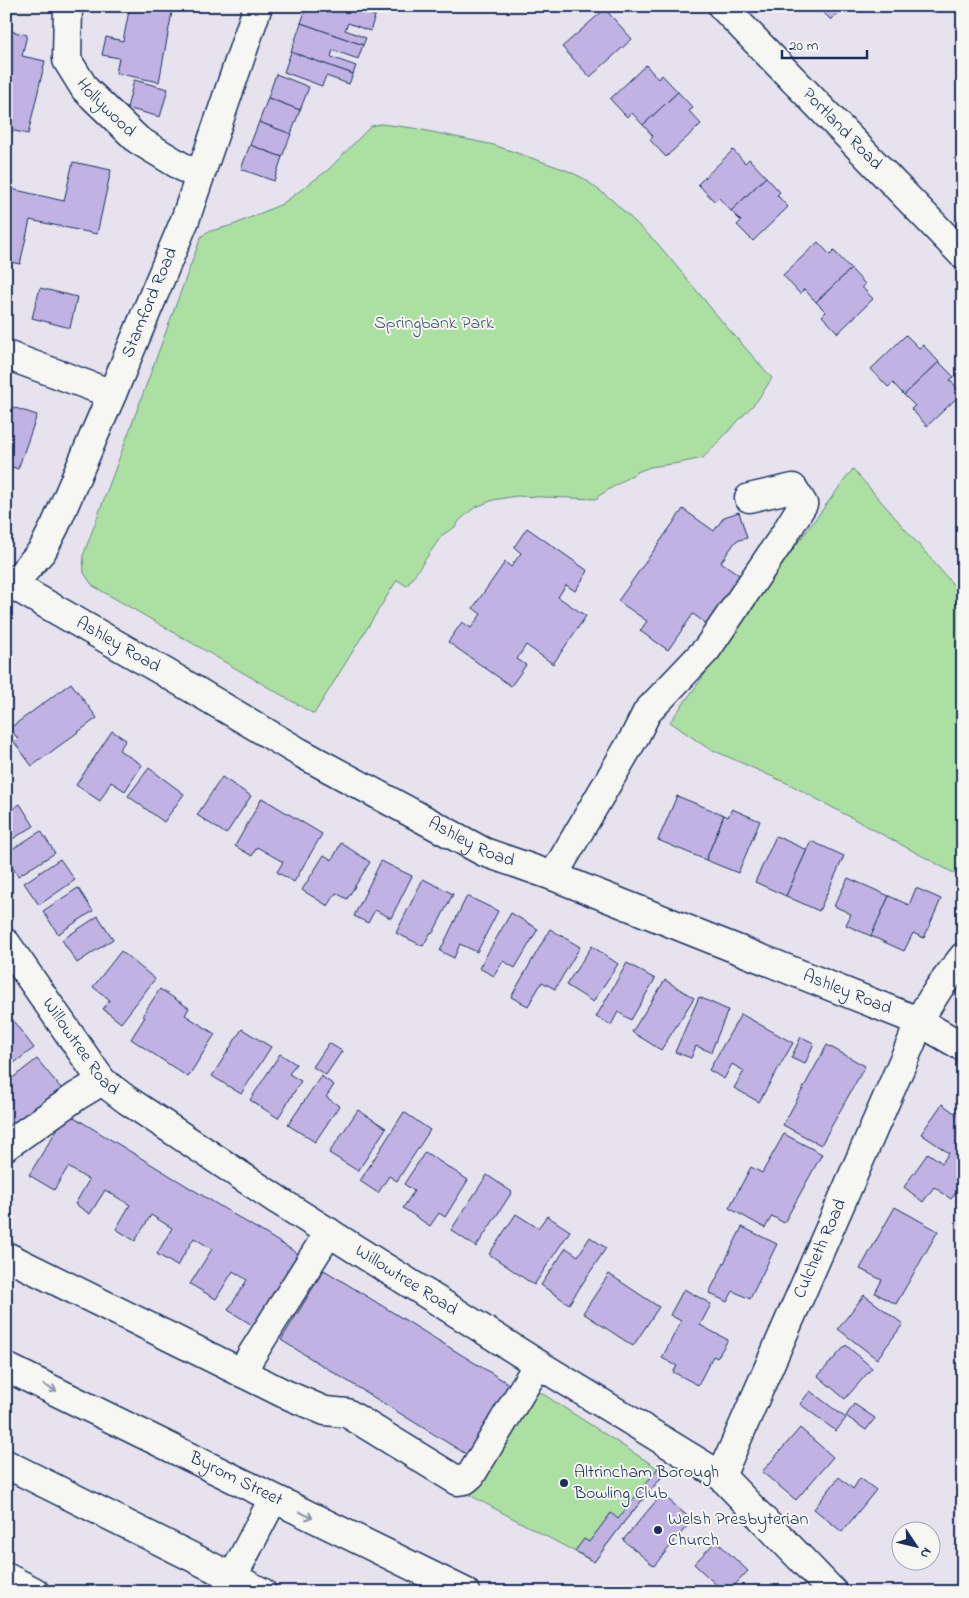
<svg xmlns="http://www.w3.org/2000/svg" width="969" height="1598" viewBox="0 0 969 1598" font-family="'Indie Flower',sans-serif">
	<rect width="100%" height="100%" fill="#e6e2ee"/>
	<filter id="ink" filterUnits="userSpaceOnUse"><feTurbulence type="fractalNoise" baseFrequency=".02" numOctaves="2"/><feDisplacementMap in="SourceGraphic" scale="10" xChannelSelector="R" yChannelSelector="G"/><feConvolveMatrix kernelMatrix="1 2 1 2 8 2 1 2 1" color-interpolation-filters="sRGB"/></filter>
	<g filter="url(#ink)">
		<!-- green -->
		<g fill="#ace0a2" stroke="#648880">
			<path d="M381,124L413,128L494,145L566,170L583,178L612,200L658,244L725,325L772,378L757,401L703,458L679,463L650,467L637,472L597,497L598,499L516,496L493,500L474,508L460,520L455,527L442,535L407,586L397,580L314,714L187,640L93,586L84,573L83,556L201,237L207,232L233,225L282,204L328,170L371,126Z"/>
			<path d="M853,469L963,596V878L791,785L706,747L670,722L753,608L763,589Z"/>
			<path d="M529,1385L665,1473L624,1522L594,1562L464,1492Z"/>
		</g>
		<!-- building -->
		<g fill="#c0b3e4" stroke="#1b2f5e">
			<path d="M130,6H141L172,12L159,82L116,73L119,58L102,55L106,37L123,41Z"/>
			<path d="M307,6H348L375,16L370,31L348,23L345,30L366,38L363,45L301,23Z"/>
			<path d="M348,6H379L375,16Z"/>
			<path d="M811,6H845L831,20L819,8L816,11Z"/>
			<path d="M605,9L632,39L590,77L562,47Z"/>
			<path d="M301,23L363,45L358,59L333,50L331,57L356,66L353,74L291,52Z"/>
			<path d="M6,30L27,35L22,56L45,61L28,134L6,129Z"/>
			<path d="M291,52L353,74L349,84L326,76L322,86L284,72Z"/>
			<path d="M646,65L658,79L662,75L678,92L643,125L632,113L627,117L610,99Z"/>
			<path d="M276,74L309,87L300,110L268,98Z"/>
			<path d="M134,80L168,89L160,117L127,108Z"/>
			<path d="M678,92L693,108L689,111L701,124L666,157L650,140L653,136L643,125Z"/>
			<path d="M268,98L300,110L291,134L259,122Z"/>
			<path d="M259,122L291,134L282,157L250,145Z"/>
			<path d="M250,145L282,157L274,181L241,169Z"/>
			<path d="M733,150L745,163L749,159L766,177L731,211L719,198L715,202L698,184Z"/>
			<path d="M73,162L111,170L97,234L30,220L20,264L6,261L7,188L64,201Z"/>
			<path d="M766,177L780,192L777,195L788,207L753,241L737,225L741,221L731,211Z"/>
			<path d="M818,242L830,255L834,251L851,269L816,302L804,289L800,294L783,275Z"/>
			<path d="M851,269L865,284L862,287L873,299L838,333L822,316L826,312L816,302Z"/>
			<path d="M40,288L77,297L70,328L32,318Z"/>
			<path d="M906,335L919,348L923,345L939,362L904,395L893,383L888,387L871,369Z"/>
			<path d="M939,362L954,377L950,380L962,393L927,426L911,409L915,406L904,395Z"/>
			<path d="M6,405L37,415L18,469L6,465Z"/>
			<path d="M683,509L714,531L724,517L739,512L747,538L736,541L721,562L742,577L708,625L693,614L668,650L640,631L647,621L618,601Z"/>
			<path d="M527,528L588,571L575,591L566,585L558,597L586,616L553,664L526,645L517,659L526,665L511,686L448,642L462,622L471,628L481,614L473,608L505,562L511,567L521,553L514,547Z"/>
			<path d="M71,683L97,718L32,766L14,742L18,739L10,728Z"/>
			<path d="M112,731L126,740L119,750L142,765L125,791L111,782L100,801L76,785Z"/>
			<path d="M149,768L184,794L164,822L128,796Z"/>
			<path d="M222,777L251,796L226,834L197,815Z"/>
			<path d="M677,796L724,815L706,860L658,840Z"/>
			<path d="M262,798L322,834L294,882L277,872L283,862L257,847L252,856L235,846Z"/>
			<path d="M20,804L34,826L6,843V813Z"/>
			<path d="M732,809L760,821L738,873L706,860L724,815L728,817Z"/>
			<path d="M41,831L55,853L18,876L6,858V853Z"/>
			<path d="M776,836L807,850L786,896L755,882Z"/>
			<path d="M811,841L844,856L819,911L786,896Z"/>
			<path d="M341,843L370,862L347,899L336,893L328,906L302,890L324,855L332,860Z"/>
			<path d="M60,859L75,880L39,905L24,883Z"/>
			<path d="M381,861L412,876L391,918L375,910L368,923L354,916Z"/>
			<path d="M848,878L889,896L871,936L846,925L851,914L834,906Z"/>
			<path d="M423,879L453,894L433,933L431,932L423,946L396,933Z"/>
			<path d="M78,888L93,911L58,934L43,911Z"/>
			<path d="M916,888L941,899L924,938L913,933L904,951L871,936L889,896L909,905Z"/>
			<path d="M467,896L498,911L477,952L460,944L454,958L440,951Z"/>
			<path d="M511,913L538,929L515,968L503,961L494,976L479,968Z"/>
			<path d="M98,916L113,939L77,963L62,940Z"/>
			<path d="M550,929L580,947L555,989L542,982L528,1006L511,997Z"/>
			<path d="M592,946L618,964L593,1002L566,985Z"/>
			<path d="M121,951L155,979L121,1023L103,1009L110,1000L93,987Z"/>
			<path d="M627,963L655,979L631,1020L618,1012L611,1025L596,1017Z"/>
			<path d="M665,980L694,998L661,1050L632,1032Z"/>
			<path d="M160,989L189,1008L185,1015L215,1034L188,1077L131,1039L145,1017L142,1016Z"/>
			<path d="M699,997L728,1010L711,1052L696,1046L691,1058L675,1052Z"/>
			<path d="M7,1013L34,1048L6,1069V1014Z"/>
			<path d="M741,1014L793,1043L759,1102L734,1088L744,1071L732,1064L724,1079L709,1070Z"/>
			<path d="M242,1029L271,1047L241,1094L212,1076Z"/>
			<path d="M801,1037L814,1043L805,1064L791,1058Z"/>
			<path d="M329,1043L342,1051L326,1075L313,1067Z"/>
			<path d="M827,1045L865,1066L821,1145L783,1125Z"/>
			<path d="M280,1054L296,1064L289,1074L301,1081L278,1118L250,1100Z"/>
			<path d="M37,1059L65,1093L12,1136L6,1128V1083Z"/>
			<path d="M321,1076L334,1085L326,1097L339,1106L315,1142L288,1125Z"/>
			<path d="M942,1104L963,1119V1184L951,1199L934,1187L923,1202L904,1187L928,1153L942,1163L949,1153L921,1134Z"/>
			<path d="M358,1110L386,1128L358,1171L329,1153Z"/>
			<path d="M404,1112L430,1130L397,1181L389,1176L378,1193L360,1181Z"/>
			<path d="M67,1113L302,1256L262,1331L228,1310L247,1280L233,1271L216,1299L190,1284L212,1249L194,1238L177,1266L157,1254L172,1228L151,1215L135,1241L116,1229L130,1205L105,1190L90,1214L75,1204L89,1180L68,1167L54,1190L29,1175Z"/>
			<path d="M784,1134L822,1154L784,1223L772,1216L765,1228L729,1208L751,1167L762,1173Z"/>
			<path d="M425,1152L468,1180L445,1217L439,1213L430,1226L403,1208L414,1191L404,1184Z"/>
			<path d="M487,1175L512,1192L476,1247L451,1230Z"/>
			<path d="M895,1207L938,1231L896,1304L875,1293L882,1280L860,1269Z"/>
			<path d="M516,1214L538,1228L547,1216L570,1231L534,1285L489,1254Z"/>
			<path d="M742,1227L777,1244L750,1299L733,1291L727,1302L709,1293Z"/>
			<path d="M590,1237L606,1248L569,1304L541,1285L566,1248L578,1256Z"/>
			<path d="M324,1270L517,1389L474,1459L281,1340Z"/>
			<path d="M609,1274L659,1307L633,1346L583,1313Z"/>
			<path d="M684,1289L711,1304L700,1325L728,1340L717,1358L713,1356L698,1385L673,1372L677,1366L662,1358L681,1321L670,1315Z"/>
			<path d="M864,1295L903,1324L877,1359L838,1329Z"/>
			<path d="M846,1345L872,1368L845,1399L818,1376Z"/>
			<path d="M810,1391L846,1418L836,1431L800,1404Z"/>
			<path d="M854,1404L875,1418L866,1430L846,1416Z"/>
			<path d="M800,1428L833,1457L796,1500L762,1472Z"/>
			<path d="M658,1468L665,1473L624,1522L594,1562L575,1551L584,1539L589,1542L611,1513L618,1519Z"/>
			<path d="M839,1477L853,1489L860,1478L876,1490L842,1532L814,1509Z"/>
			<path d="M662,1494L692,1520L654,1566L623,1540Z"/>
			<path d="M716,1541L748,1571L728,1592H724L694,1564Z"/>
		</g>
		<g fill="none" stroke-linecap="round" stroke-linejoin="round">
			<!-- minor casing -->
			<g stroke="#1b2f5e" stroke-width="31">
				<g id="minor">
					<path id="s1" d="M68,6L67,60L85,89L138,140L199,177"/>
					<path id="s2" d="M722,6L963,255"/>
					<path d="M6,355L112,394"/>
					<path id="s3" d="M12,585L42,551L55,526L112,394L185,220L258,6"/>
					<path d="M553,876L635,736L647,712L707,649L783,537L803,504L793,488L749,498"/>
					<path id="s4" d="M6,943L102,1081L127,1100L279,1201L538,1364L721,1476L833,1592"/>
					<path d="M6,1146L77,1096L102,1081"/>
					<path d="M6,1256L283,1393L325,1411L347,1413L458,1481L465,1480L471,1475L538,1364"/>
					<path id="s5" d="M6,1367L465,1592"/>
					<path d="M242,1373L251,1356L329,1232"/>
					<path d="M6,1464L262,1592"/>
					<path id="s6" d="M721,1476L912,1041L918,1021L939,988L963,957"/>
					<path d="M6,1577L35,1592"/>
					<path d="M225,1592L273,1499"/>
				</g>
			</g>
			<!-- major casing -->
			<g stroke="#1b2f5e" stroke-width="31">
				<g id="major">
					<path id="s7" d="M6,581L166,673L299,752L484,852L553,876L918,1021L963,1047"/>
				</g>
			</g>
			<!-- minor -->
			<use href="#minor" stroke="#f6f6f2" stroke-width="28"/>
			<!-- major -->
			<use href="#major" stroke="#f6f6f2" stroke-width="28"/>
		</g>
		<!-- one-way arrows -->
		<defs><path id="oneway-shaft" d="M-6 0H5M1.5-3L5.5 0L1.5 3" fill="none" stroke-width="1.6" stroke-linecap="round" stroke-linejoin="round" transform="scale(1.25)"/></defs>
		<g stroke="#8892a8">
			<use href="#oneway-shaft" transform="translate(50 1388) rotate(26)"/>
			<use href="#oneway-shaft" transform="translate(306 1515) rotate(26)"/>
		</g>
	</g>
	<!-- markers -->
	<g fill="#1b2f5e" stroke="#f6f6f2" stroke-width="2">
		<circle cx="564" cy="1483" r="5"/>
		<circle cx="658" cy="1530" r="5"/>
	</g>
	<g text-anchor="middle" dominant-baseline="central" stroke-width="4" stroke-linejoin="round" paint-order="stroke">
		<!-- street labels -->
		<g font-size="18" fill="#1b2f5e" stroke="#f6f6f2">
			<text stroke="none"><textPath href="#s1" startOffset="116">Hollywood</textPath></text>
			<text stroke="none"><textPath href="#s2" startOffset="172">Portland Road</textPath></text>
			<text stroke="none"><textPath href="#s3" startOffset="316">Stamford Road</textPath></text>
			<text stroke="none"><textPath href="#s7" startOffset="129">Ashley Road</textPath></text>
			<text stroke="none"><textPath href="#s7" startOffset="534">Ashley Road</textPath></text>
			<text stroke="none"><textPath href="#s7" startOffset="939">Ashley Road</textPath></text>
			<text stroke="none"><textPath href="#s4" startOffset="128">Willowtree Road</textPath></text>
			<text stroke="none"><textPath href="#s6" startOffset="248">Culcheth Road</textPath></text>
			<text stroke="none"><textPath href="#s4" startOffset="532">Willowtree Road</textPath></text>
			<text stroke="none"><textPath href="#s5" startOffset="256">Byrom Street</textPath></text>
		</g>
		<!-- park labels -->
		<g font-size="18" fill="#3f5b6f" stroke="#f6f6f2">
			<text x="434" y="324">Springbank Park</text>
		</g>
		<!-- poi labels -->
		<g font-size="18" fill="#1b2f5e" stroke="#f6f6f2" text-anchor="start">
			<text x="574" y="1473">Altrincham Borough<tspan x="574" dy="21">Bowling Club</tspan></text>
			<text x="668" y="1520">Welsh Presbyterian<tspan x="668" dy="21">Church</tspan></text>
		</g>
	</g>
	<!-- margin -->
	<rect width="969" height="1598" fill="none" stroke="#f6f6f2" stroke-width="25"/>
	<rect x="12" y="12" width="944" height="1573" fill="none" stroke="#1b2f5e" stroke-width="2" filter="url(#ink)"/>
	<!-- north arrow -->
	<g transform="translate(916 1546) rotate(125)"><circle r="24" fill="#f6f6f2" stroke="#9ea6b7"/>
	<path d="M0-4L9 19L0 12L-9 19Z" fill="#1b2f5e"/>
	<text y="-8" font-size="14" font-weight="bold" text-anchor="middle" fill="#1b2f5e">N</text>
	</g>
	<!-- scale -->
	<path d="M782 50v8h85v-8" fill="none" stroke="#1b2f5e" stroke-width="2.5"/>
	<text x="789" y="50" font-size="15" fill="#1b2f5e" stroke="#f6f6f2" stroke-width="4" paint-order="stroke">20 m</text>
</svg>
